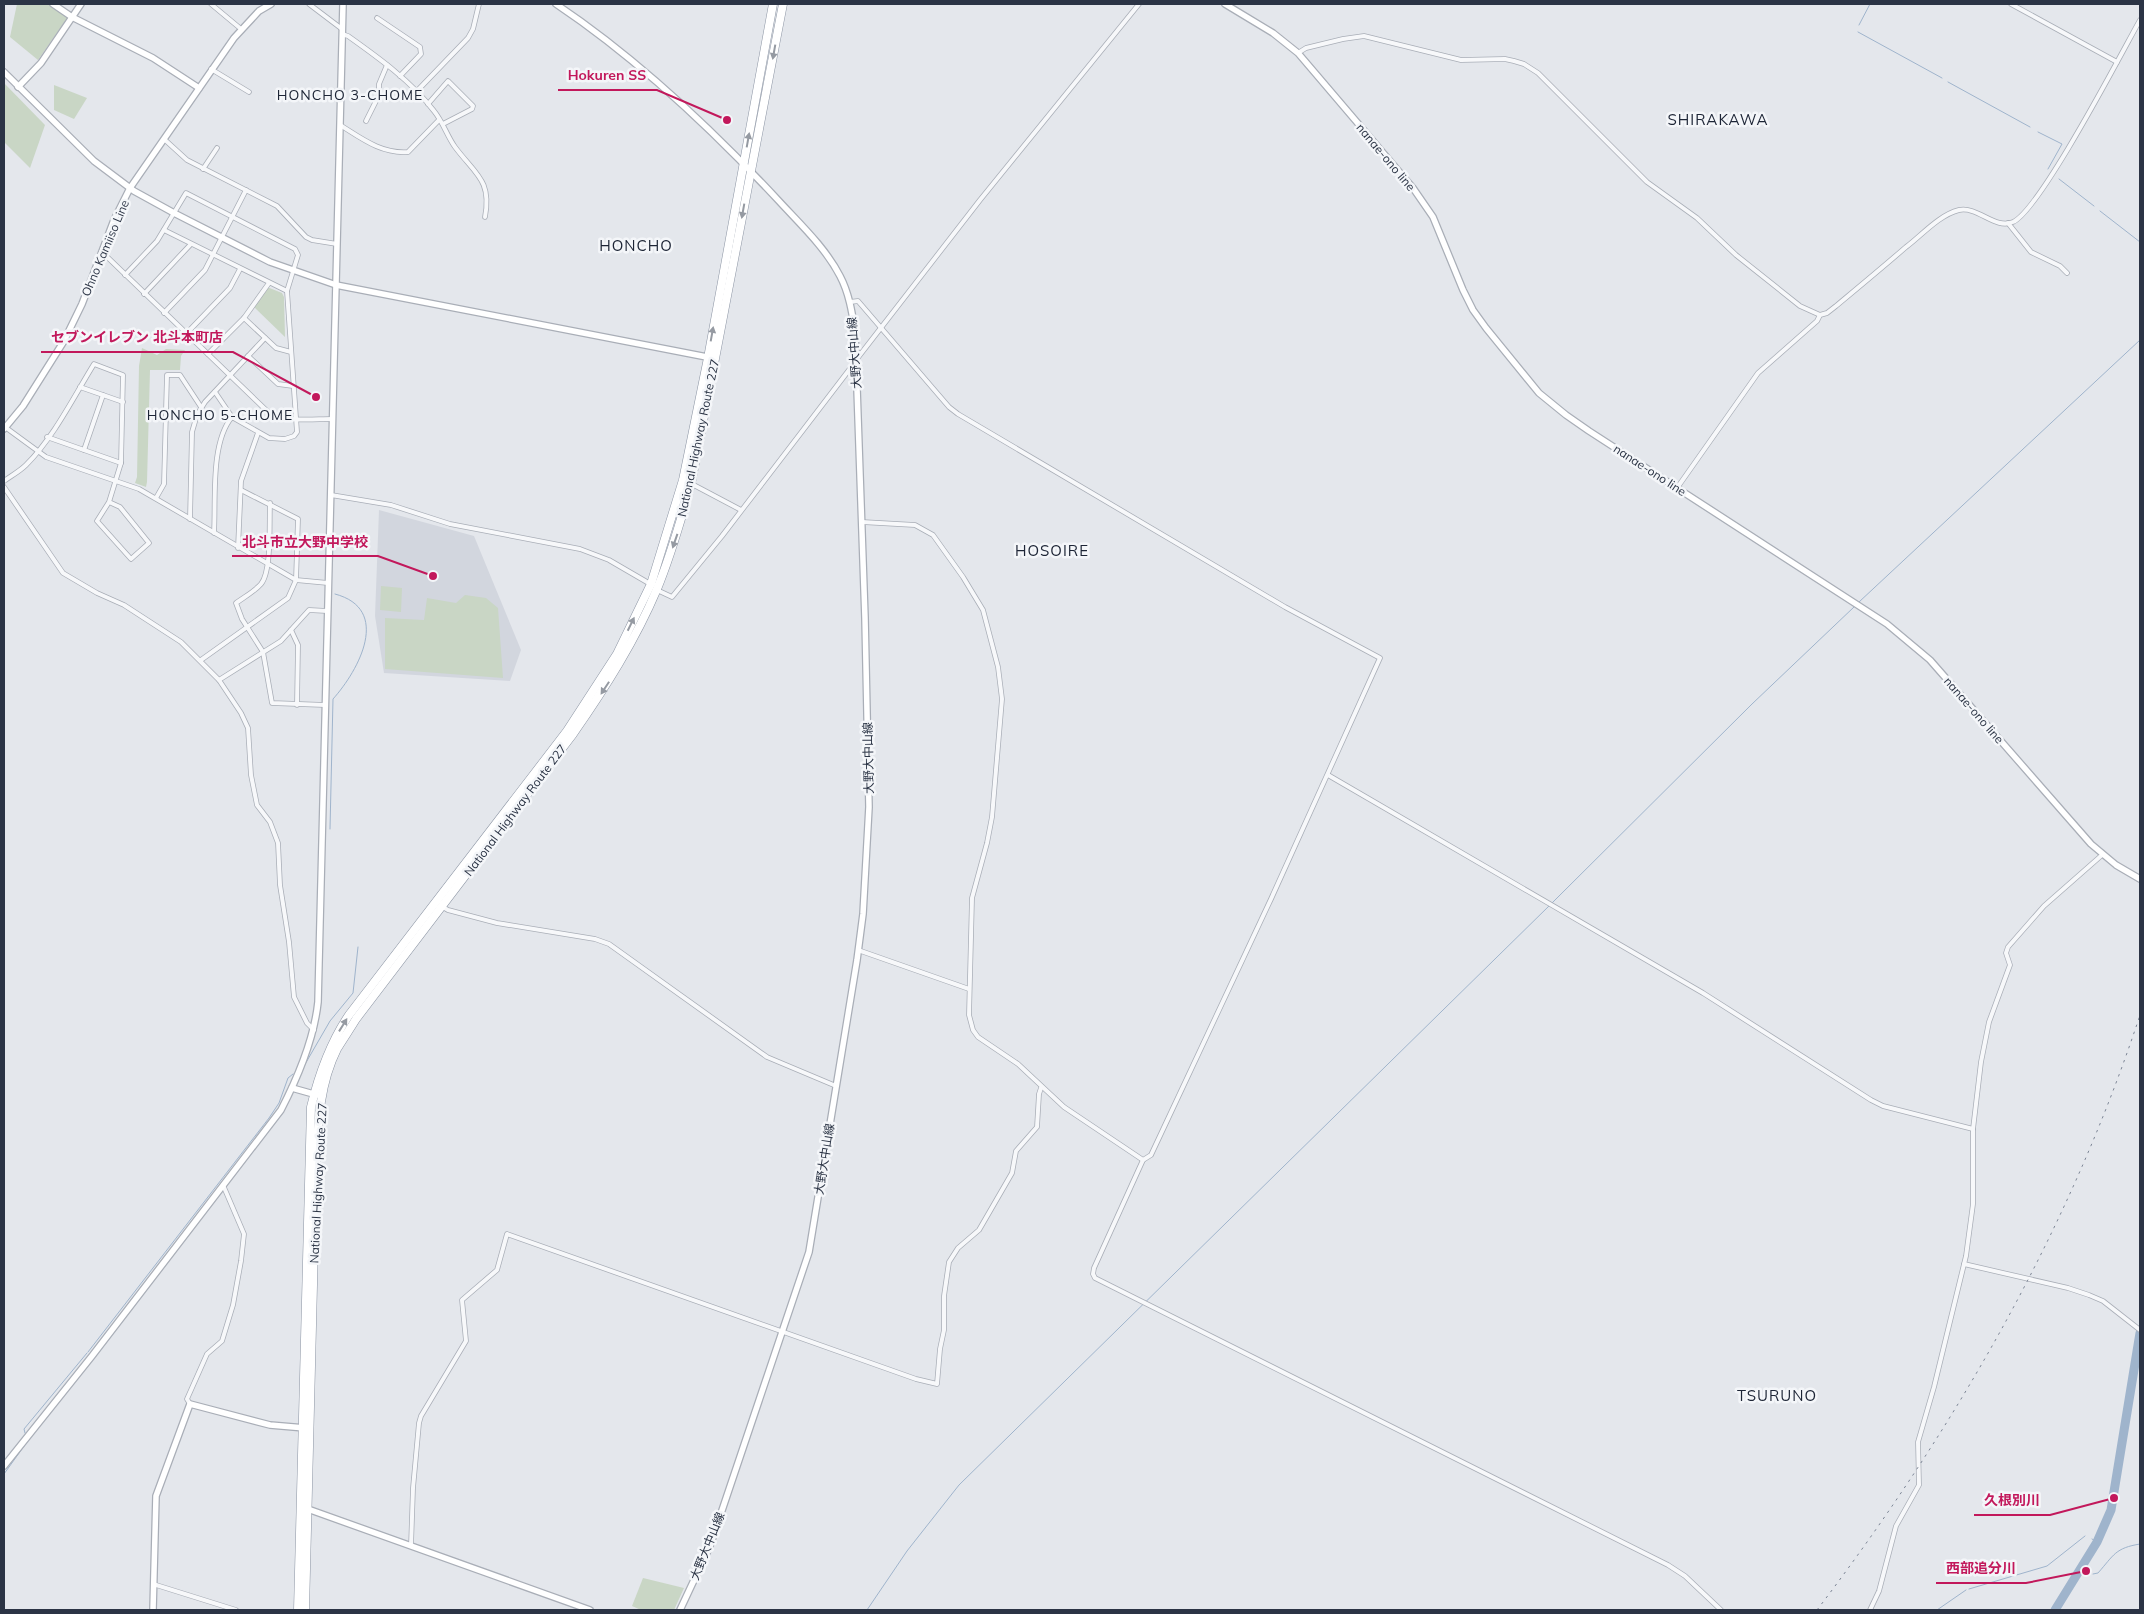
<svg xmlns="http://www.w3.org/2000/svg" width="2144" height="1614" viewBox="0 0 2144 1614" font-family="Mulish,'Noto Sans JP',sans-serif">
	<rect width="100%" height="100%" fill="#e4e7ec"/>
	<!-- built -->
	<path fill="#d2d6de" d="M379,510L474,536L521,650L510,681L384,673L375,616Z"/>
	<!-- green -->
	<g fill="#c9d6c5">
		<path d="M17,4H48L68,17L38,60L10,37Z"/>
		<path d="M4,83L45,125L30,168L4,142Z"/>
		<path d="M54,85L87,98L74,119L54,110Z"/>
		<path d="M267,287L282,293L284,297L285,337L254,307Z"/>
		<path d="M142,348L157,355L166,349L185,350L181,356L180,370H150L147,482L146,487L135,483L137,477L139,366Z"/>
		<path d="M381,586L402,588L401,612L380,610Z"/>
		<path d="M465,595L486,598L498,608L503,678L385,669V618L424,620L427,598L456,603Z"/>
		<path d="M643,1578L684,1588L674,1610H641L632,1606Z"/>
	</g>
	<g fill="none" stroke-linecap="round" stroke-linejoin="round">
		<!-- stream -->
		<g stroke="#9fb4cc" stroke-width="1">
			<path d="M1859,25L1870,4"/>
			<path d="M1858,32L1942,78"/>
			<path d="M1948,82L2030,127"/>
			<path d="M2038,132L2062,144L2048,169"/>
			<path d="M2059,179L2094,206"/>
			<path d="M2100,211L2140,242"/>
			<path d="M1859,602L2140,340"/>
			<path d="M330,829L333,699C359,670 392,609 335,594"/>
			<path d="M1552,903L1752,704L1854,607"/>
			<path d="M304,1066L330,1021L353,993L358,947"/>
			<path d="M88,1352L269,1118L279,1103L288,1078L293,1074"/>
			<path d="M25,1433L24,1429L87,1353"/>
			<path d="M4,1474L27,1442"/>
			<path d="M2092,1539L2097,1542"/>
			<path d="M2081,1568L2086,1571"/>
			<path d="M2093,1574L2098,1573C2114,1555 2115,1548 2140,1544"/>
			<path d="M1969,1589L2047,1566L2085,1536"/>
			<path d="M867,1610L907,1551L959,1485L1549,906"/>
			<path d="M1937,1610L1966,1590"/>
		</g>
		<!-- river -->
		<path stroke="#9fb4cc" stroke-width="9" d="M2055,1610L2097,1542L2111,1510L2140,1333"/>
		<!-- street casing -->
		<g stroke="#a9aeb7" stroke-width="5.5">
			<g id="street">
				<path d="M211,4L241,29"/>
				<path d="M309,4L342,29"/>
				<path d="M2011,4L2117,62"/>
				<path d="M377,18L420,47L421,54L400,76"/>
				<path d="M342,34L348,36C379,58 411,81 434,111C443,122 447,136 455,147C475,174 492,180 485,217"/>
				<path d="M1298,53L1306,48L1343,39L1364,36L1461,60L1505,59L1514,61L1524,64L1538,73L1647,182L1697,218L1736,255L1800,306L1820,315"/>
				<path d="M211,69L249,92"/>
				<path d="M417,91L468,38L473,29L479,4"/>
				<path d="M428,104L448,81L473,106L472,109L443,124"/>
				<path d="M366,121L379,95V84L387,65"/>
				<path d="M340,125C361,138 381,154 408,152L439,120"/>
				<path d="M164,139L187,160L277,206L306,237L312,240L337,244"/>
				<path d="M203,169L217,148"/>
				<path d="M2008,223L2031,252L2060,266L2067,273"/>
				<path d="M164,230L287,291"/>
				<path d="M102,252L267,411C286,423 311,419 332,419"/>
				<path d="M125,275L157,241L186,193L295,249L298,255L287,291L297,432L294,436L285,439L269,438L232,417L215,392"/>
				<path d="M144,294L191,244"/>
				<path d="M850,302L858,301L949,407L958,414L1285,607L1380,658L1271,899L1151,1155L1143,1160L1094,1268L1093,1274L1095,1278L1668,1565L1685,1576L1721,1610"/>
				<path d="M164,313L205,270L246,190"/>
				<path d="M244,318L276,348L291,352"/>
				<path d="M186,334L230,288L240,269"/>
				<path d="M208,354L244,318L269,283"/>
				<path d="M248,356L278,384L293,386"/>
				<path d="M856,360L980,200L1139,4"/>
				<path d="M80,387L123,402"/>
				<path d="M5,427L46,457L139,489L296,580L328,583"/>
				<path d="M47,437L121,463"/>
				<path d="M84,450L103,395"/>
				<path d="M4,481C11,476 20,471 26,465C54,437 73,398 94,364L123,375L121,463L109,502L97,521L131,559L149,543L120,507L109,502"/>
				<path d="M690,483L741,510"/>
				<path d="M4,487L63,573L97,593L124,605L181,642L219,680L241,713L248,728L251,775L257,805L270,822L278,843L280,885L289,942L294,997L307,1023L314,1030"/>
				<path d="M1677,488L1758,373L1817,321L1820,315L1827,313L1836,306C1860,286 1883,267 1906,247C1922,235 1939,215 1959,210C1978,206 1995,230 2013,222C2040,210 2121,54 2140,20"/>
				<path d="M331,495L391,505L450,524L580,549L609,560L652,585"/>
				<path d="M156,498L164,484L167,375H180L201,407"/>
				<path d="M270,503C269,522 272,571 261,584C254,592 244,597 236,603L242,619L263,652L272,703L325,705"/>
				<path d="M190,519L192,432L197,415L205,402L265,338"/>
				<path d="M862,522L915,525L933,535L963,577L983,610L998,667L1002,699L992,817L987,843L972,898L969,1015L973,1030L978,1037L1018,1064L1064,1107L1143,1160"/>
				<path d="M214,533C216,501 210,443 232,417"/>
				<path d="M238,548L241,481L258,433"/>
				<path d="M657,590L672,597L722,536L849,370L856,366"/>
				<path d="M291,630L298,645L297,705"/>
				<path d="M201,660L288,598L296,580L298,519L241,490"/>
				<path d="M219,680L281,641L309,610L327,611"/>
				<path d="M1328,775L1703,993L1871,1100L1883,1106L1973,1129"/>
				<path d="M441,906L448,910L497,923L595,939L609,944L767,1057L836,1086"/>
				<path d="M858,950L969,989"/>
				<path d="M1964,1264L2068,1288L2089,1295L2103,1301L2140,1330"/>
				<path d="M190,1404L187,1399L207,1354L222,1341L233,1305L241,1261L244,1234L223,1185"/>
				<path d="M411,1546L413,1488L419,1423L421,1416L466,1341L462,1300L497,1270L507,1234L916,1379L937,1384L940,1349L944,1330V1296L949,1262L958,1248L979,1230L1012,1173L1016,1151L1037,1127L1039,1094L1041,1088"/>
				<path d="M153,1584L236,1610"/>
				<path d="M1870,1610L1879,1591L1896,1526L1919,1485L1918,1442L1934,1387L1966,1256L1973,1204V1129L1981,1062L1989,1022L2010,965L2006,953L2008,947L2044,906L2102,855"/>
			</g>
		</g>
		<!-- secondary casing -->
		<g stroke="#a9aeb7" stroke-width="8">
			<g id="secondary">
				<path d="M53,4L72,17L153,58L199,88"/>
				<path d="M556,4C638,59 710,127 778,200C800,224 825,247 840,276C849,293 852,312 855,331L865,618L869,807L863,914L857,960L809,1252L710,1546L680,1610"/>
				<path d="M1225,4L1273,33L1298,53L1413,188L1433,217L1463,290L1473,310L1486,328L1539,393L1566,415L1589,431L1887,624L1930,660L2091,844L2116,865L2140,879"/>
				<path d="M4,72L94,161L134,191L174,213L270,262L336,285L712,358"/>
				<path d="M18,87L41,63L81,4"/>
				<path d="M4,429L23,406L64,341L82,304L114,220L130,188L234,38L259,11L271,4"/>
				<path d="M292,1088L317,1095"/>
				<path d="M4,1466L92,1356L281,1110C298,1077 314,1040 318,1002L343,4"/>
				<path d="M305,1508L590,1610"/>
				<path d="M153,1610L156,1496L190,1404L270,1425L305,1428"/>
			</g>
		</g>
		<!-- highway casing -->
		<g stroke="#8b94a3" stroke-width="9">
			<g id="highway">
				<path d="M298,1610L311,1107C319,1074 330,1043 349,1015L567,731L617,654L651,584L683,480L708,358L773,4"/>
				<path d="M305,1610L316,1163C318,1124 319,1085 337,1049C343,1039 350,1029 356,1019L573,734C605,688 635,641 657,589C671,555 681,520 691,484L783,4"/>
			</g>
		</g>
		<!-- street -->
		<use href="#street" stroke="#f7f8fa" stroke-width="4"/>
		<!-- secondary -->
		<use href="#secondary" stroke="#fff" stroke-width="5.5"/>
		<!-- highway -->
		<use href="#highway" stroke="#fff" stroke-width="8"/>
		<!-- rail -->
		<path stroke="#7d8696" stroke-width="1" stroke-dasharray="2.5 5" stroke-linecap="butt" d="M1817,1610C1954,1430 2069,1231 2140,1015"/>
	</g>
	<!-- one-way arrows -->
	<defs><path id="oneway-solid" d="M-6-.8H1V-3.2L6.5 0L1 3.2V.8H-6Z" transform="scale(1.25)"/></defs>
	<g fill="#959aa2">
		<use href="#oneway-solid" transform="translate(774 52) rotate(100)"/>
		<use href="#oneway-solid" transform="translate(748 140) rotate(-80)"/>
		<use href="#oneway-solid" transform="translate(743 211) rotate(100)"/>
		<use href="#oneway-solid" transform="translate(712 334) rotate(-80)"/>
		<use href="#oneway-solid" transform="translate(675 541) rotate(109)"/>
		<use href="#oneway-solid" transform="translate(631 624) rotate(-64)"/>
		<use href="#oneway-solid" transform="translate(605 688) rotate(123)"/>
		<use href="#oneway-solid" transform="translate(343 1025) rotate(-58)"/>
	</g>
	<g text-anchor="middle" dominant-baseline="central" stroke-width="5" stroke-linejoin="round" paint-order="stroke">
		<!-- street labels -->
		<g font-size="12" fill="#2b3445" stroke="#f4f6f9">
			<text transform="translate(1386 157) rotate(50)">nanae-ono line</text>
			<text transform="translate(105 248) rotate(-67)">Ohno Kamiiso Line</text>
			<text transform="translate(854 353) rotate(-94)">大野大中山線</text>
			<text transform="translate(698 438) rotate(-78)">National Highway Route 227</text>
			<text transform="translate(1650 470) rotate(33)">nanae-ono line</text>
			<text transform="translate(1974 710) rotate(49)">nanae-ono line</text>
			<text transform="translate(868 758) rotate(-91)">大野大中山線</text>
			<text transform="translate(515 810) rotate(-53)">National Highway Route 227</text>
			<text transform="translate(824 1159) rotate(-81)">大野大中山線</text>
			<text transform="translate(318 1183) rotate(-87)">National Highway Route 227</text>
			<text transform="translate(707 1546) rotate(-68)">大野大中山線</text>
		</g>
		<!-- neighbourhood labels -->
		<g font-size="14" letter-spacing="1" fill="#1d2536" stroke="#f4f6f9">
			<text x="350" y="95">HONCHO 3-CHOME</text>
			<text x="220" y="415">HONCHO 5-CHOME</text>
		</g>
		<!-- quarter labels -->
		<g font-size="15" letter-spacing="1" fill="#1d2536" stroke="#f4f6f9">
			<text x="1718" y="119">SHIRAKAWA</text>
			<text x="636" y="245">HONCHO</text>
			<text x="1052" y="550">HOSOIRE</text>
			<text x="1777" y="1395">TSURUNO</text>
		</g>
	</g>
	<!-- callouts -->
	<path fill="none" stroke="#c2185b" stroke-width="2" d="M727 120L657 90H558M316 397L233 352H41M433 576L378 556H232M2114 1498L2050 1515H1974M2086 1571L2026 1583H1936"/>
	<g fill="#c2185b" stroke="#f4f6f9" stroke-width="2">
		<circle cx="727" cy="120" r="5"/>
		<circle cx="316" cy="397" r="5"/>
		<circle cx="433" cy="576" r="5"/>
		<circle cx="2114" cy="1498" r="5"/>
		<circle cx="2086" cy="1571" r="5"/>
	</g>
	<g font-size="14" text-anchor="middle" font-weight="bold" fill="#c2185b" stroke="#f4f6f9" stroke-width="5" stroke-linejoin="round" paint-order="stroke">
		<text x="607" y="80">Hokuren SS</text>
		<text x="137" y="342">セブンイレブン 北斗本町店</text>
		<text x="305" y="547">北斗市立大野中学校</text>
		<text x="2012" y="1505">久根別川</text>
		<text x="1981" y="1573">西部追分川</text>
	</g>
	<!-- border -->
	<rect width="2144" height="1614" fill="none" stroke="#2b3445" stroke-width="10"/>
</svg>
